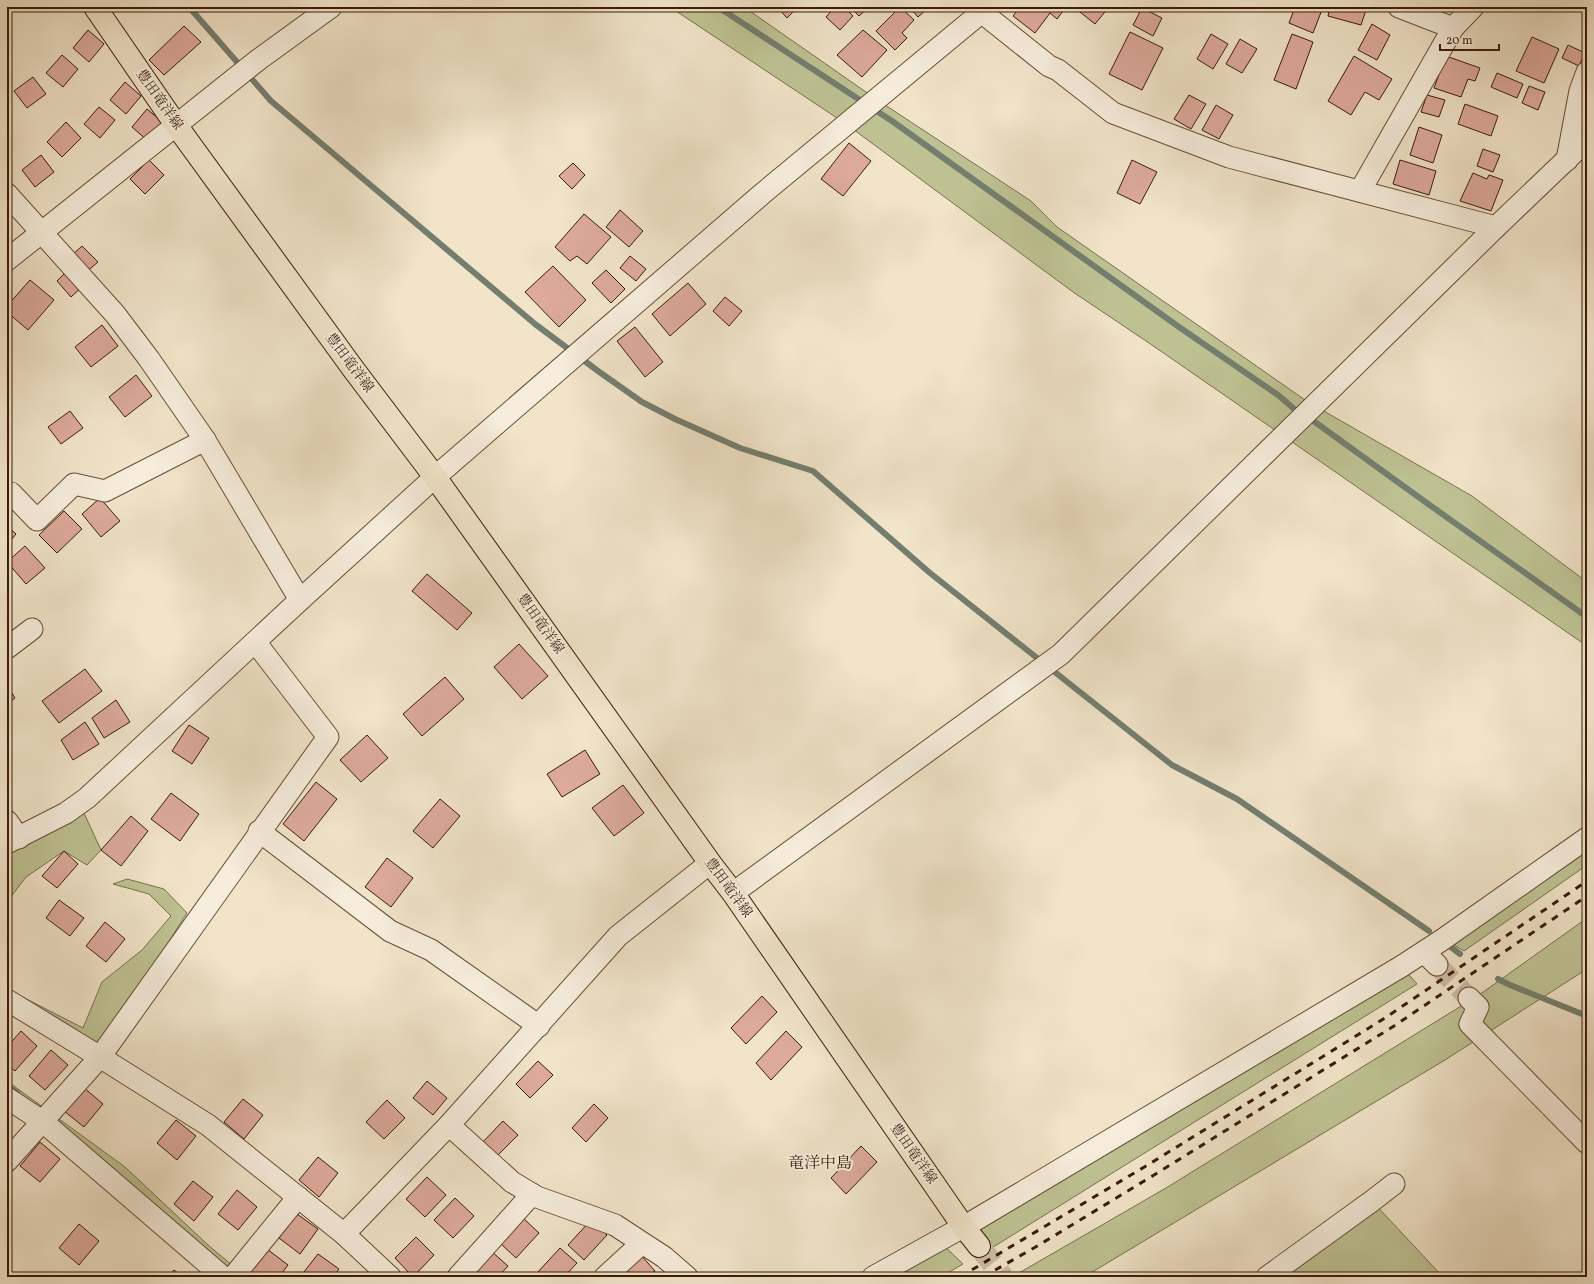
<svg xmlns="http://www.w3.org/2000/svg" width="1594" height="1284" viewBox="0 0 1594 1284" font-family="Vollkorn,'Noto Serif JP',serif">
	<rect width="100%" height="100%" fill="#f1e4c9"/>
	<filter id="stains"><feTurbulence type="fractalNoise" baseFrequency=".005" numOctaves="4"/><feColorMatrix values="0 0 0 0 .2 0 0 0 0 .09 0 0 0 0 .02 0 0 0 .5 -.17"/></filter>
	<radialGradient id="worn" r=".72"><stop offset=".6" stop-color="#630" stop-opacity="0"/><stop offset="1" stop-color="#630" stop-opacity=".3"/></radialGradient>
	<!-- green -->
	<g fill="#bec293" stroke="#7c6f4d">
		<path d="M670,7H744L876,99L1031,201L1057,227L1308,402L1472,496L1587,582V646L1149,343L1073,292L846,124Z"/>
		<path d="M83,811L101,850L87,865L64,851L26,877L7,902V851Z"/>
		<path d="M1587,839V865L1464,951L1448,941Z"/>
		<path d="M127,879L164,889L187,913L109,1035L93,1045L7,994V989L83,1028L102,982L142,950L171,916L149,894L113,884Z"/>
		<path d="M1587,918V969L1445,1060L1084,1277H1012L1166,1188L1479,995Z"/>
		<path d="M1403,968L1417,984L990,1249L972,1222Z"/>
		<path d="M7,1081L125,1167L208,1245L246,1277H230L7,1088Z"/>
		<path d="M1372,1201L1443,1277H1267Z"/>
		<path d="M938,1240L963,1264L941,1277H873Z"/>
	</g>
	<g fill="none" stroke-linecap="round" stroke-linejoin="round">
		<!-- stream -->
		<g stroke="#747e6f" stroke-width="6">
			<path d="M189,7L271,101L535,324L598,371L642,402L675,419L740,448L813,471L930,573L1172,765L1237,799L1429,931"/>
			<path d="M718,7L892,121L1179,327L1278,395L1300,414"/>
			<path d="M1308,417L1424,501L1587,617"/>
			<path d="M1447,944L1460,954"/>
			<path d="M1498,979L1510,985L1587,1016"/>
			<path d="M7,1086L17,1093"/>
		</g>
	</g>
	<!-- building -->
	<g fill="#ddaa9c" stroke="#3a1c07">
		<path d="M777,7H798L787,18Z"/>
		<path d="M835,7H844L853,16L840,30L826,17Z"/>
		<path d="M850,7H869L859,16Z"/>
		<path d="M900,7L914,20L902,33L907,38L895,50L876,31Z"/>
		<path d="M909,7H929L918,17Z"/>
		<path d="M1020,7H1066L1057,19L1050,13L1035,33L1013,16Z"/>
		<path d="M1084,7H1109L1095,24L1080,12Z"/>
		<path d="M1295,7H1323L1313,33L1289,23Z"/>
		<path d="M1330,7H1367L1361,25L1328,16Z"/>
		<path d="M1142,8L1162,18L1153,36L1133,25Z"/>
		<path d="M1372,24L1390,35L1377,60L1358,50Z"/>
		<path d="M184,26L201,42L164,75L149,60Z"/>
		<path d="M88,30L104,44L89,62L73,48Z"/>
		<path d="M863,30L887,50L862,77L837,55Z"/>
		<path d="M1130,32L1163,48L1142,90L1109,74Z"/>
		<path d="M1211,34L1228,44L1213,69L1197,59Z"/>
		<path d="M1292,34L1313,42L1296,89L1274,80Z"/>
		<path d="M1532,37L1559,49L1544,83L1516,71Z"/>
		<path d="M1240,39L1257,49L1242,73L1226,64Z"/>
		<path d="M1568,45L1585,53L1579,66L1562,58Z"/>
		<path d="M62,55L78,69L63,87L46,73Z"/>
		<path d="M1354,56L1392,79L1379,100L1365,92L1351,115L1328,101Z"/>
		<path d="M1446,56L1480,68L1475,81L1468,79L1461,97L1434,88Z"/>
		<path d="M1497,73L1523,84L1517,98L1491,87Z"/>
		<path d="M33,77L46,94L27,108L14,91Z"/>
		<path d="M125,82L141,96L126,114L110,100Z"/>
		<path d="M1529,86L1545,92L1538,110L1522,103Z"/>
		<path d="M1189,95L1206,104L1191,129L1174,119Z"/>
		<path d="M1427,95L1445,100L1439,117L1421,112Z"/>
		<path d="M1465,104L1498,116L1491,136L1458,124Z"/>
		<path d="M1216,105L1233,115L1219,139L1202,130Z"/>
		<path d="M99,107L115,120L100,138L84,124Z"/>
		<path d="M147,109L164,123L148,141L132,127Z"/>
		<path d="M66,122L81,138L62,157L47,142Z"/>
		<path d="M1419,127L1442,135L1433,163L1410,155Z"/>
		<path d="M849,143L871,161L843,196L821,179Z"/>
		<path d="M1483,149L1500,155L1493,172L1477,166Z"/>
		<path d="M41,155L54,172L35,187L22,170Z"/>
		<path d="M149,160L164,175L145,194L130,179Z"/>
		<path d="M1132,160L1157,172L1140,204L1117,193Z"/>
		<path d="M1400,160L1436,171L1429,195L1393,184Z"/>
		<path d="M573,163L585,175L572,189L559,176Z"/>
		<path d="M1473,173L1487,179L1489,175L1503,180L1491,211L1460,201Z"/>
		<path d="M620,210L643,231L629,247L606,227Z"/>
		<path d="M584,214L611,237L587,264L577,256L570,261L555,247Z"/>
		<path d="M82,246L98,262L86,272L71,256Z"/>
		<path d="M630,256L646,269L636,281L620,268Z"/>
		<path d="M553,266L586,300L559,327L525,292Z"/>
		<path d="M68,270L83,286L71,297L57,281Z"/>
		<path d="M606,270L625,289L611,303L592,283Z"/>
		<path d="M30,280L54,300L28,330L7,312V306Z"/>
		<path d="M688,283L706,304L670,336L652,314Z"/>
		<path d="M725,297L742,311L729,326L713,311Z"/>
		<path d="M102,325L118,346L91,367L75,347Z"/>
		<path d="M635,327L663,362L645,377L617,341Z"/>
		<path d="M136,375L152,396L125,417L109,397Z"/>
		<path d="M70,411L83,428L61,444L48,427Z"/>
		<path d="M100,498L120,521L101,537L82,514Z"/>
		<path d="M64,511L82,529L57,553L39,535Z"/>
		<path d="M7,526L16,534L7,545Z"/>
		<path d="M25,546L45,568L26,584L7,562Z"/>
		<path d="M427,574L472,613L457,630L412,591Z"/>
		<path d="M519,644L548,676L522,699L494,667Z"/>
		<path d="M85,669L102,691L59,723L42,701Z"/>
		<path d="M445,677L464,699L422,736L403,714Z"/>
		<path d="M7,685L15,698L7,704Z"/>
		<path d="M116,700L130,722L104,738L92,718Z"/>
		<path d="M85,722L99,744L73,760L61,740Z"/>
		<path d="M189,725L209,738L192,764L172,751Z"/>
		<path d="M367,735L388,758L361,782L340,760Z"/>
		<path d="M585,750L600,774L562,797L547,774Z"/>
		<path d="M316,782L337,799L304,841L283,824Z"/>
		<path d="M623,785L644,813L614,836L592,808Z"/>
		<path d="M171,793L199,814L180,841L151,819Z"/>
		<path d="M440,799L460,816L433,848L413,831Z"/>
		<path d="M131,816L148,831L121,866L101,850Z"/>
		<path d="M64,851L78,864L57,888L42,876Z"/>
		<path d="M387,858L413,878L391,907L365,887Z"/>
		<path d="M59,900L84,918L70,936L46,918Z"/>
		<path d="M105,922L125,939L106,962L86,946Z"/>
		<path d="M762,996L777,1012L746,1044L731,1028Z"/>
		<path d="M21,1031L37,1046L15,1071L7,1064V1047Z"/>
		<path d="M786,1031L802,1047L771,1080L756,1063Z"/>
		<path d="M51,1050L68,1065L45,1090L29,1076Z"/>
		<path d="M538,1061L553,1075L530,1098L516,1084Z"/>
		<path d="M427,1081L447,1098L433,1115L413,1098Z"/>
		<path d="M83,1087L103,1104L84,1127L64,1111Z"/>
		<path d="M243,1099L263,1115L244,1139L224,1122Z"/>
		<path d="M387,1100L405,1118L384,1139L366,1122Z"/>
		<path d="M594,1104L608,1118L586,1142L572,1128Z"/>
		<path d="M176,1120L196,1136L177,1160L157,1143Z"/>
		<path d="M503,1121L518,1135L495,1158L481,1144Z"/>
		<path d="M40,1142L60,1159L40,1182L20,1166Z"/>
		<path d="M861,1146L877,1162L846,1194L831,1178Z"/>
		<path d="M318,1157L338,1173L319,1197L299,1180Z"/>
		<path d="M427,1177L446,1195L425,1217L406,1199Z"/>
		<path d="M193,1181L213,1197L194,1221L174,1204Z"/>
		<path d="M237,1190L257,1207L238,1230L218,1214Z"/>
		<path d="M455,1198L474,1216L453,1238L434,1220Z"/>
		<path d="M297,1214L318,1229L300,1254L279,1238Z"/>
		<path d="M523,1218L539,1233L516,1258L500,1243Z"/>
		<path d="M591,1220L607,1235L584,1260L568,1245Z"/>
		<path d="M79,1224L99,1241L79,1265L59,1248Z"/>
		<path d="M416,1237L434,1255L413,1277L395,1258Z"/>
		<path d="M560,1248L577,1263L564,1277H542L537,1273Z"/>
		<path d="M267,1249L288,1265L279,1277H254L249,1274Z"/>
		<path d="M491,1251L508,1266L498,1277H470Z"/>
		<path d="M318,1254L339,1269L333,1277H300Z"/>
		<path d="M640,1254L655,1271L648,1277H616Z"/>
		<path d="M174,1270L183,1277H168Z"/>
	</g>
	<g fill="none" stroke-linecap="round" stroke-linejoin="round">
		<!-- minor-tunnel -->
		<path stroke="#ccbca2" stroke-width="21" stroke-dasharray="21 10" stroke-linecap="butt" d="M1437,965L1469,998"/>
		<!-- major-tunnel -->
		<path stroke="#ccbca2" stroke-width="22" stroke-dasharray="22 11" stroke-linecap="butt" d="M979,1246L1003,1277"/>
		<!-- minor casing -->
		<g stroke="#684e38" stroke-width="23">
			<g id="minor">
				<path d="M975,7L1049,66L1058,70L1113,113L1229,157L1496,227"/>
				<path d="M1399,7L1453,28"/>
				<path d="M1567,160L1580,91L1587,72"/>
				<path d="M1360,191L1453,28L1473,7"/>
				<path d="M7,194L115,314L149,359L205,440L300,600"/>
				<path d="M7,260L258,60L331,7"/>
				<path d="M7,495L11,493L37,520L74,484L105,491L205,440"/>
				<path d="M7,648L32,629"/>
				<path d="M7,821L19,838"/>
				<path d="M259,831L390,931L431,950L539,1026"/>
				<path d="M7,843L66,813L87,798L300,600L435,477L762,194L988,7"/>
				<path d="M733,893L1061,654L1496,227L1587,140"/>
				<path d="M1424,952L1437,965"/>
				<path d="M1469,998L1478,1007L1470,1024L1587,1143"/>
				<path d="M7,1000L100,1057L208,1125L344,1234L390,1277"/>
				<path d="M7,1098L42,1121L223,1277"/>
				<path d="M449,1125L512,1182L537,1197L615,1225L664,1257L687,1277"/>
				<path d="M7,1161L100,1057L328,737L256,643"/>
				<path d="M344,1234L449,1125L618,936L710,863"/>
				<path d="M233,1277L298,1197"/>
				<path d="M458,1277L532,1194"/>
				<path d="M605,1277L642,1243"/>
				<path d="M873,1277L972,1222L1402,966L1442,940L1587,838"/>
				<path d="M1267,1277L1372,1201L1394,1184"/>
			</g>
		</g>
		<!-- major casing -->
		<g stroke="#3a1c07" stroke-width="24">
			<path id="major" d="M95,7L176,125L354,370L435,477L710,863L733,893L963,1226L979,1246"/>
		</g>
		<!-- minor -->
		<use href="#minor" stroke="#f6eddc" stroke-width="21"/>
		<!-- major -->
		<use href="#major" stroke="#f1e4c9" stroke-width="22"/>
		<!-- rail -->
		<g stroke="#3a1c07" stroke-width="3" stroke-dasharray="7 7" stroke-linecap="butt">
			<path d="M960,1277L1146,1166L1385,1018L1587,881"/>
			<path d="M983,1277L1039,1245L1154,1175L1394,1026L1587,896"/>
		</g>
	</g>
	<g text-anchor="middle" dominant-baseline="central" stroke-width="4" stroke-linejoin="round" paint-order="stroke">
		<!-- street labels -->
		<g font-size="14" fill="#3a1c07" stroke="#f6eddc">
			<text transform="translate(159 100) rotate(55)">豊田竜洋線</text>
			<text transform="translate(349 363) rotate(53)">豊田竜洋線</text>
			<text transform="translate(540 624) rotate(55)">豊田竜洋線</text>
			<text transform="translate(728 888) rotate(54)">豊田竜洋線</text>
			<text transform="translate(913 1154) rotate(55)">豊田竜洋線</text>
		</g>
		<!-- quarter labels -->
		<g font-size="16" fill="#3a1c07" stroke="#f6eddc">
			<text x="820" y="1164">竜洋中島</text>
		</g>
	</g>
	<!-- margin -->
	<rect width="1594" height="1284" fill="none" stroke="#f1e4c9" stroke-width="24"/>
	<rect x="8" y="8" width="1578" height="1268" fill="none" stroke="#3a1c07" stroke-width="2"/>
	<rect x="12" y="12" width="1570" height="1260" fill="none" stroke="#3a1c07"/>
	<!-- scale -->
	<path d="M1440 44v6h59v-6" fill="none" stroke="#3a1c07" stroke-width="2"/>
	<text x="1446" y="44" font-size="12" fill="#3a1c07" stroke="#f6eddc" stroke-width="3" paint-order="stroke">20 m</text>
	<rect width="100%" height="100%" filter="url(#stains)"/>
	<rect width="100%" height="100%" fill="url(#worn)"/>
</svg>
